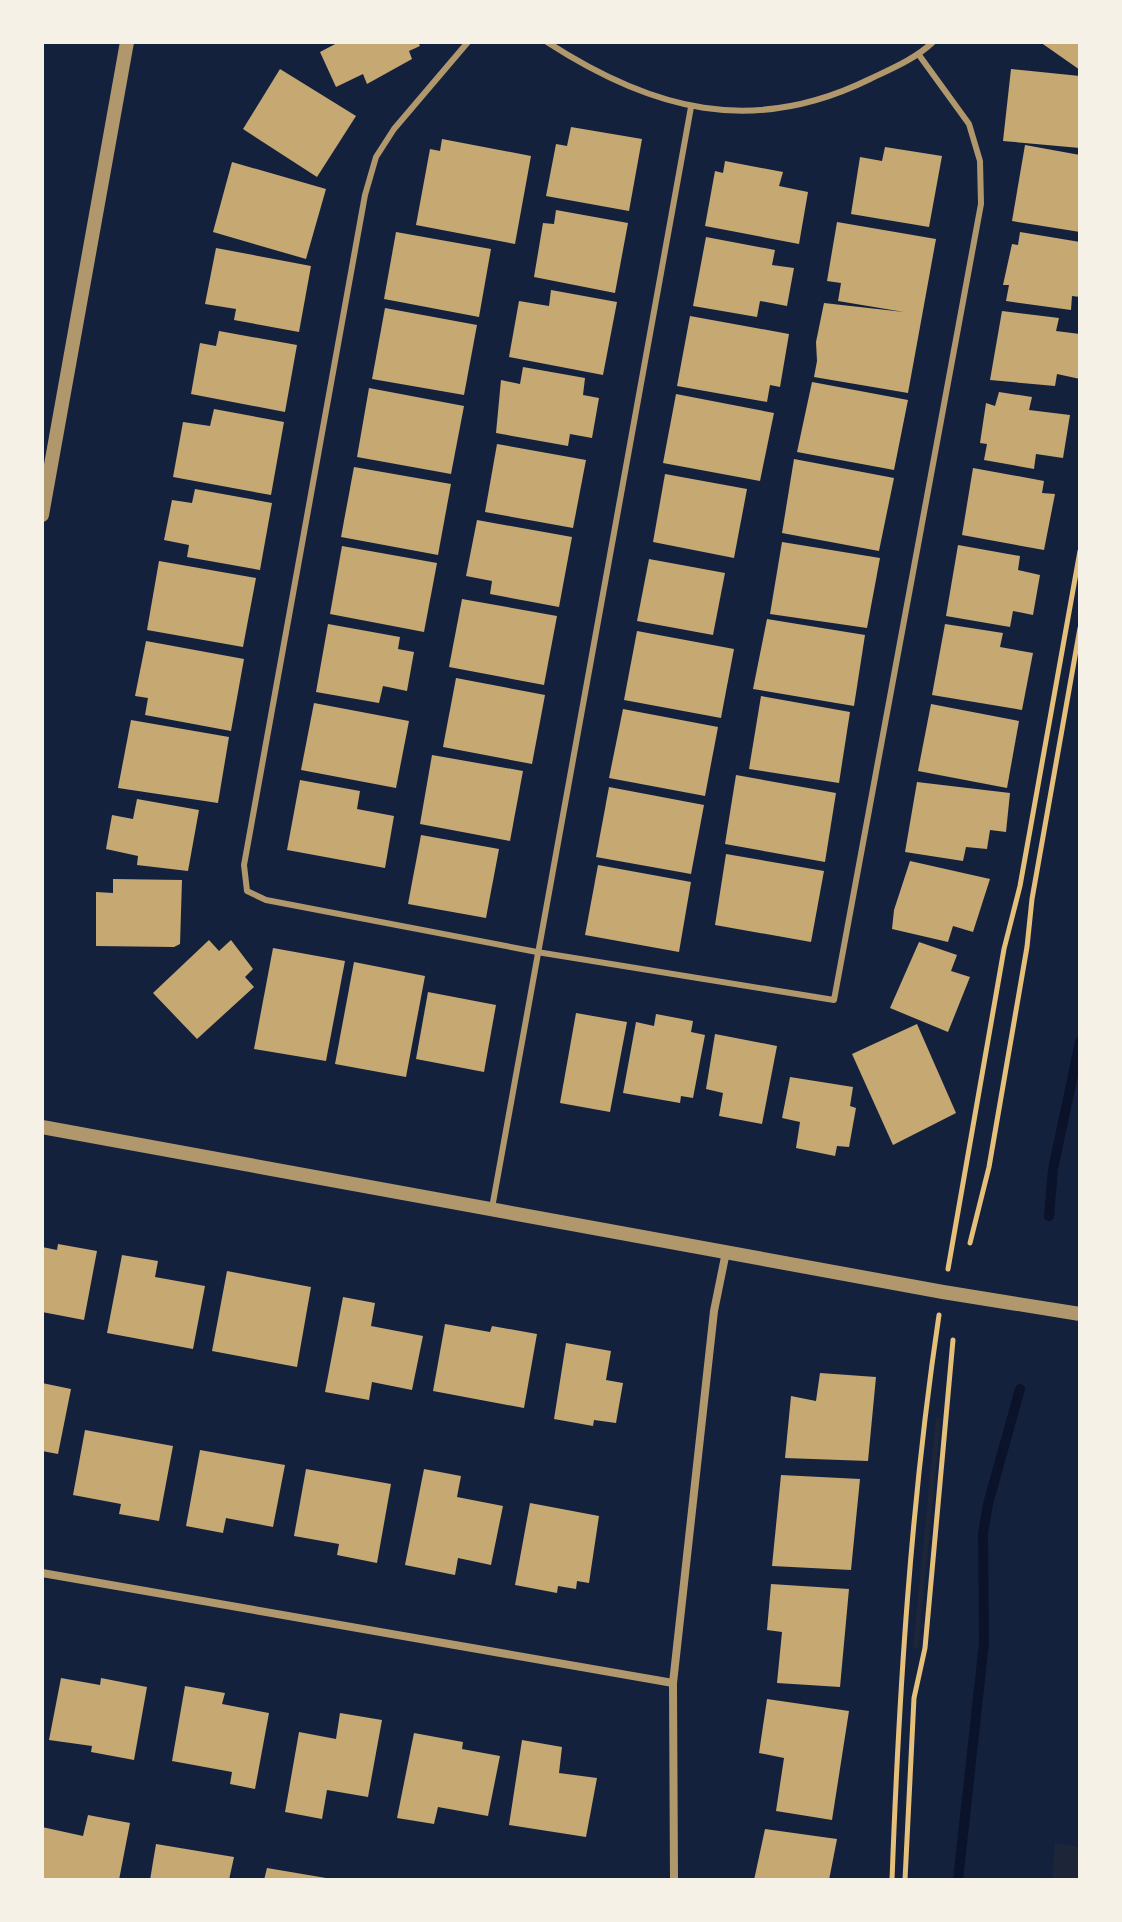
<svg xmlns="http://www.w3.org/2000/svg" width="1122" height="1922" viewBox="0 0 1122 1922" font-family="'Work Sans',sans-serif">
	<rect width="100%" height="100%" fill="#14213d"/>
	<!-- green -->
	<g fill="#1d2539">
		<path d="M936,1417L941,1418L918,1649L913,1648Z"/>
		<path d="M1055,1843L1080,1847V1880H1052Z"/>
	</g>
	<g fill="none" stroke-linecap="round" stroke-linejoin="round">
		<!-- stream -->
		<g stroke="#0b132b" stroke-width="10">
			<path d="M1049,1216L1053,1169L1080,1042"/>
			<path d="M958,1880L984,1643L983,1533L988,1504L1020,1389"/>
		</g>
	</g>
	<!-- building -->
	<g fill="#c6a872">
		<path d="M339,42H418L420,46L409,51L412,59L367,84L363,74L336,87L320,52Z"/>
		<path d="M1040,42H1080V70Z"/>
		<path d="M280,69L356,116L317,177L243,129Z"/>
		<path d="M1011,69L1080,76V148L1003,141Z"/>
		<path d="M571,127L642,139L629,211L546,196L556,144L567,146Z"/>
		<path d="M442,139L531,156L515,244L416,225L430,149L440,151Z"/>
		<path d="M1025,145L1080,155V232L1012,221Z"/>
		<path d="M885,147L942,156L929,227L851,214L860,157L882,161Z"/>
		<path d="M725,161L783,172L779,186L808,192L799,244L705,226L715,171L723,173Z"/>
		<path d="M232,162L326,189L306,259L213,232Z"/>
		<path d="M556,210L628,223L615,293L534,277L543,223L554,224Z"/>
		<path d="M837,222L936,239L908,393L814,377L817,361L816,342L824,303L904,312L838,301L841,283L827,281Z"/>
		<path d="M396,232L491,249L479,317L384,299Z"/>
		<path d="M1020,232L1080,242V297L1072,296L1071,310L1006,301L1009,285H1003L1012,244L1018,245Z"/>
		<path d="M706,237L775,250L772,265L794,268L787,306L760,301L757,317L693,306Z"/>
		<path d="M216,248L311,266L299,332L234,320L236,309L205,304Z"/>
		<path d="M551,290L617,302L603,375L509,357L519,301L549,306Z"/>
		<path d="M385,308L477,325L464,395L372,379Z"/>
		<path d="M1002,311L1059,318L1056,331L1080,334V379L1057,374L1055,386L990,380Z"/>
		<path d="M690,316L789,334L780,387L770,385L767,402L677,386Z"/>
		<path d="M219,331L297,345L285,412L191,394L200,343L216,346Z"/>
		<path d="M523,367L585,378L583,395L599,398L592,438L570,434L568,446L496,433L501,380L520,384Z"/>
		<path d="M812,382L908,400L894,470L797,452Z"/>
		<path d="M369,388L464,406L451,474L357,457Z"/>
		<path d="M999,392L1032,397L1029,410L1070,415L1063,458L1036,454L1034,469L984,460L987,444L980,443L986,403L995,406Z"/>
		<path d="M676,394L774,413L760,481L663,463Z"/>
		<path d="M214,409L284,422L271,495L173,477L183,422L210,426Z"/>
		<path d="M497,444L586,460L573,528L485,512Z"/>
		<path d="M794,459L894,478L879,551L782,533Z"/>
		<path d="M354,467L451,484L438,555L341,537Z"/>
		<path d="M973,468L1044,481L1042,493L1055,494L1044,550L962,535Z"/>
		<path d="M665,474L747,489L734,558L653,542Z"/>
		<path d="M195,489L272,503L260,570L187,557L189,545L164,540L172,500L192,503Z"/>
		<path d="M477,520L572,537L559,607L490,594L492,581L466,576Z"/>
		<path d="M782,542L880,558L867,628L770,614Z"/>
		<path d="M958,545L1020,556L1018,570L1040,575L1033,615L1013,611L1010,627L946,616Z"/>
		<path d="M342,546L437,563L424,632L330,614Z"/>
		<path d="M649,559L725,573L713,635L637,621Z"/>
		<path d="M159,561L256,578L243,647L147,630Z"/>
		<path d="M462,599L557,616L544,685L449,667Z"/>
		<path d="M767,619L865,635L854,706L753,689Z"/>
		<path d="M328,624L400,637L398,649L414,652L407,691L383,686L379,703L316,692Z"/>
		<path d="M945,624L1003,633L1000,647L1033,653L1022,710L932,695Z"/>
		<path d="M637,631L734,649L721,718L624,700Z"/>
		<path d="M146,641L244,659L231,731L145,715L148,698L135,696Z"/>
		<path d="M456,678L545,695L532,764L443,747Z"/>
		<path d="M761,696L850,712L839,783L749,769Z"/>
		<path d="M314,703L409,721L396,788L301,770Z"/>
		<path d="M931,704L1019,721L1007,788L918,771Z"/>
		<path d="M623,709L718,727L705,796L609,778Z"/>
		<path d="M131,720L229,737L218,803L118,788Z"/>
		<path d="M432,755L523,771L510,841L420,824Z"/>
		<path d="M736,775L836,793L825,862L725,844Z"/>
		<path d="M300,780L360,791L357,809L394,816L385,868L287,850Z"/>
		<path d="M917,782L1010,793L1006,832L990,830L987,849L966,847L963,861L905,852Z"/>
		<path d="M609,787L704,805L691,874L596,857Z"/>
		<path d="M137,799L199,810L188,871L137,865L138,856L106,849L112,815L133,819Z"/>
		<path d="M421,835L499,849L486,918L408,904Z"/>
		<path d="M726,854L824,871L811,942L715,925Z"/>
		<path d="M910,861L990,879L973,932L953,926L948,942L892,929L894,910Z"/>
		<path d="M598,865L691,882L679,952L585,935Z"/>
		<path d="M113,879L182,880L180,944L174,947L96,946V892L113,893Z"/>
		<path d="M209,940L219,951L231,940L253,969L245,977L254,987L197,1039L153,993Z"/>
		<path d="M919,942L957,955L951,971L970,977L948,1032L890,1008Z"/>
		<path d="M273,948L345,961L326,1061L254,1049Z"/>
		<path d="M354,962L425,976L406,1077L335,1064Z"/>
		<path d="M428,992L496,1005L484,1072L416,1059Z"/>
		<path d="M576,1013L627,1022L610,1112L560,1103Z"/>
		<path d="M656,1014L693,1021L691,1032L705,1035L693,1098L681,1096L680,1103L623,1093L636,1022L654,1026Z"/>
		<path d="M917,1024L956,1113L893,1145L852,1054Z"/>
		<path d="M715,1034L777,1046L762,1124L719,1116L723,1093L706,1089Z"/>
		<path d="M790,1077L853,1087L850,1106L856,1108L849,1147L837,1146L835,1156L796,1148L800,1122L782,1118Z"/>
		<path d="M58,1244L97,1251L84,1320L42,1312V1247L57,1250Z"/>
		<path d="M122,1255L158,1261L155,1277L205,1286L193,1349L107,1333Z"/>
		<path d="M227,1271L311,1287L297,1367L212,1351Z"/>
		<path d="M343,1297L375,1303L371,1326L423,1336L412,1390L372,1382L369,1400L325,1392Z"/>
		<path d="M445,1324L490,1332L492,1326L537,1334L524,1408L433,1391Z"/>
		<path d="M566,1343L611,1351L606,1380L623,1383L616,1423L594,1420L593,1426L554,1419Z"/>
		<path d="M820,1373L876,1377L868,1461L785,1458L791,1396L816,1401Z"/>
		<path d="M42,1383L71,1389L58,1454L42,1451Z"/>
		<path d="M85,1430L173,1446L159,1521L119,1514L121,1504L73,1495Z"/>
		<path d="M200,1450L285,1465L273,1527L226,1518L223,1533L186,1526Z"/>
		<path d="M306,1469L391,1484L377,1563L337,1555L339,1544L294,1536Z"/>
		<path d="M424,1469L461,1476L457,1497L503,1506L491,1565L458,1558L455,1575L405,1565Z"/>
		<path d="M781,1475L860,1479L851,1570L772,1566Z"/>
		<path d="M530,1503L599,1516L589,1583L577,1581L576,1589L558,1586L557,1593L515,1585Z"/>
		<path d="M771,1584L849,1589L840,1687L777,1683L782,1632L767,1630Z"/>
		<path d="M61,1678L100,1685L101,1678L147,1687L134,1760L91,1752L92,1746L49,1740Z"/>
		<path d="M185,1686L225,1693L222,1704L269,1713L255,1789L230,1784L232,1772L172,1761Z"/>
		<path d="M767,1699L849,1711L832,1820L776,1811L784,1758L759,1753Z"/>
		<path d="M340,1713L382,1720L368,1797L327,1790L322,1819L285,1812L299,1732L336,1739Z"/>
		<path d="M414,1733L463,1742L462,1749L500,1756L488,1816L438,1807L434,1824L397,1818Z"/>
		<path d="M522,1740L562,1747L559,1773L597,1778L586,1837L509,1825Z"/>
		<path d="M88,1815L130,1823L119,1880H42V1827L83,1836Z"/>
		<path d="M765,1829L837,1839L829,1880H754Z"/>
		<path d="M156,1844L234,1857L229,1880H150Z"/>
		<path d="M267,1868L326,1878V1880H264Z"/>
	</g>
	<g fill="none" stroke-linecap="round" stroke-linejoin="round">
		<!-- path -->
		<g stroke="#e5c07b" stroke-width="5">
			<path d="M970,1243L989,1167L1027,947L1032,899L1080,628"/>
			<path d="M948,1269L1004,949L1020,886L1080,551"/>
			<path d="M892,1880C899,1691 911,1502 939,1315"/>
			<path d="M905,1880L914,1698L925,1648L953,1340"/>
		</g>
		<!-- service -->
		<g stroke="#b1986c" stroke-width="6">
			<path d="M468,42L394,129L376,157L365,195L244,865L247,891L266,900L537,952L834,1000L981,204L980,161L969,124L919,55"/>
			<path d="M547,42C652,110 752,137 870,79C893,68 915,59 933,42"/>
			<path d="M492,1208L691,107"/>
		</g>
		<!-- minor -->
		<g stroke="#b1986c" stroke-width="8">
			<path d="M42,1573L673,1683"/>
			<path d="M674,1880L673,1683L714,1311L726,1252"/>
		</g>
		<!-- tertiary -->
		<g stroke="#b1986c" stroke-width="14">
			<path d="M42,515L127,42"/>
			<path d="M42,1127L943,1292L1080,1314"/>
		</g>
	</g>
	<!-- border -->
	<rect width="1122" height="1922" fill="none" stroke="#f6f1e7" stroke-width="88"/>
</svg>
